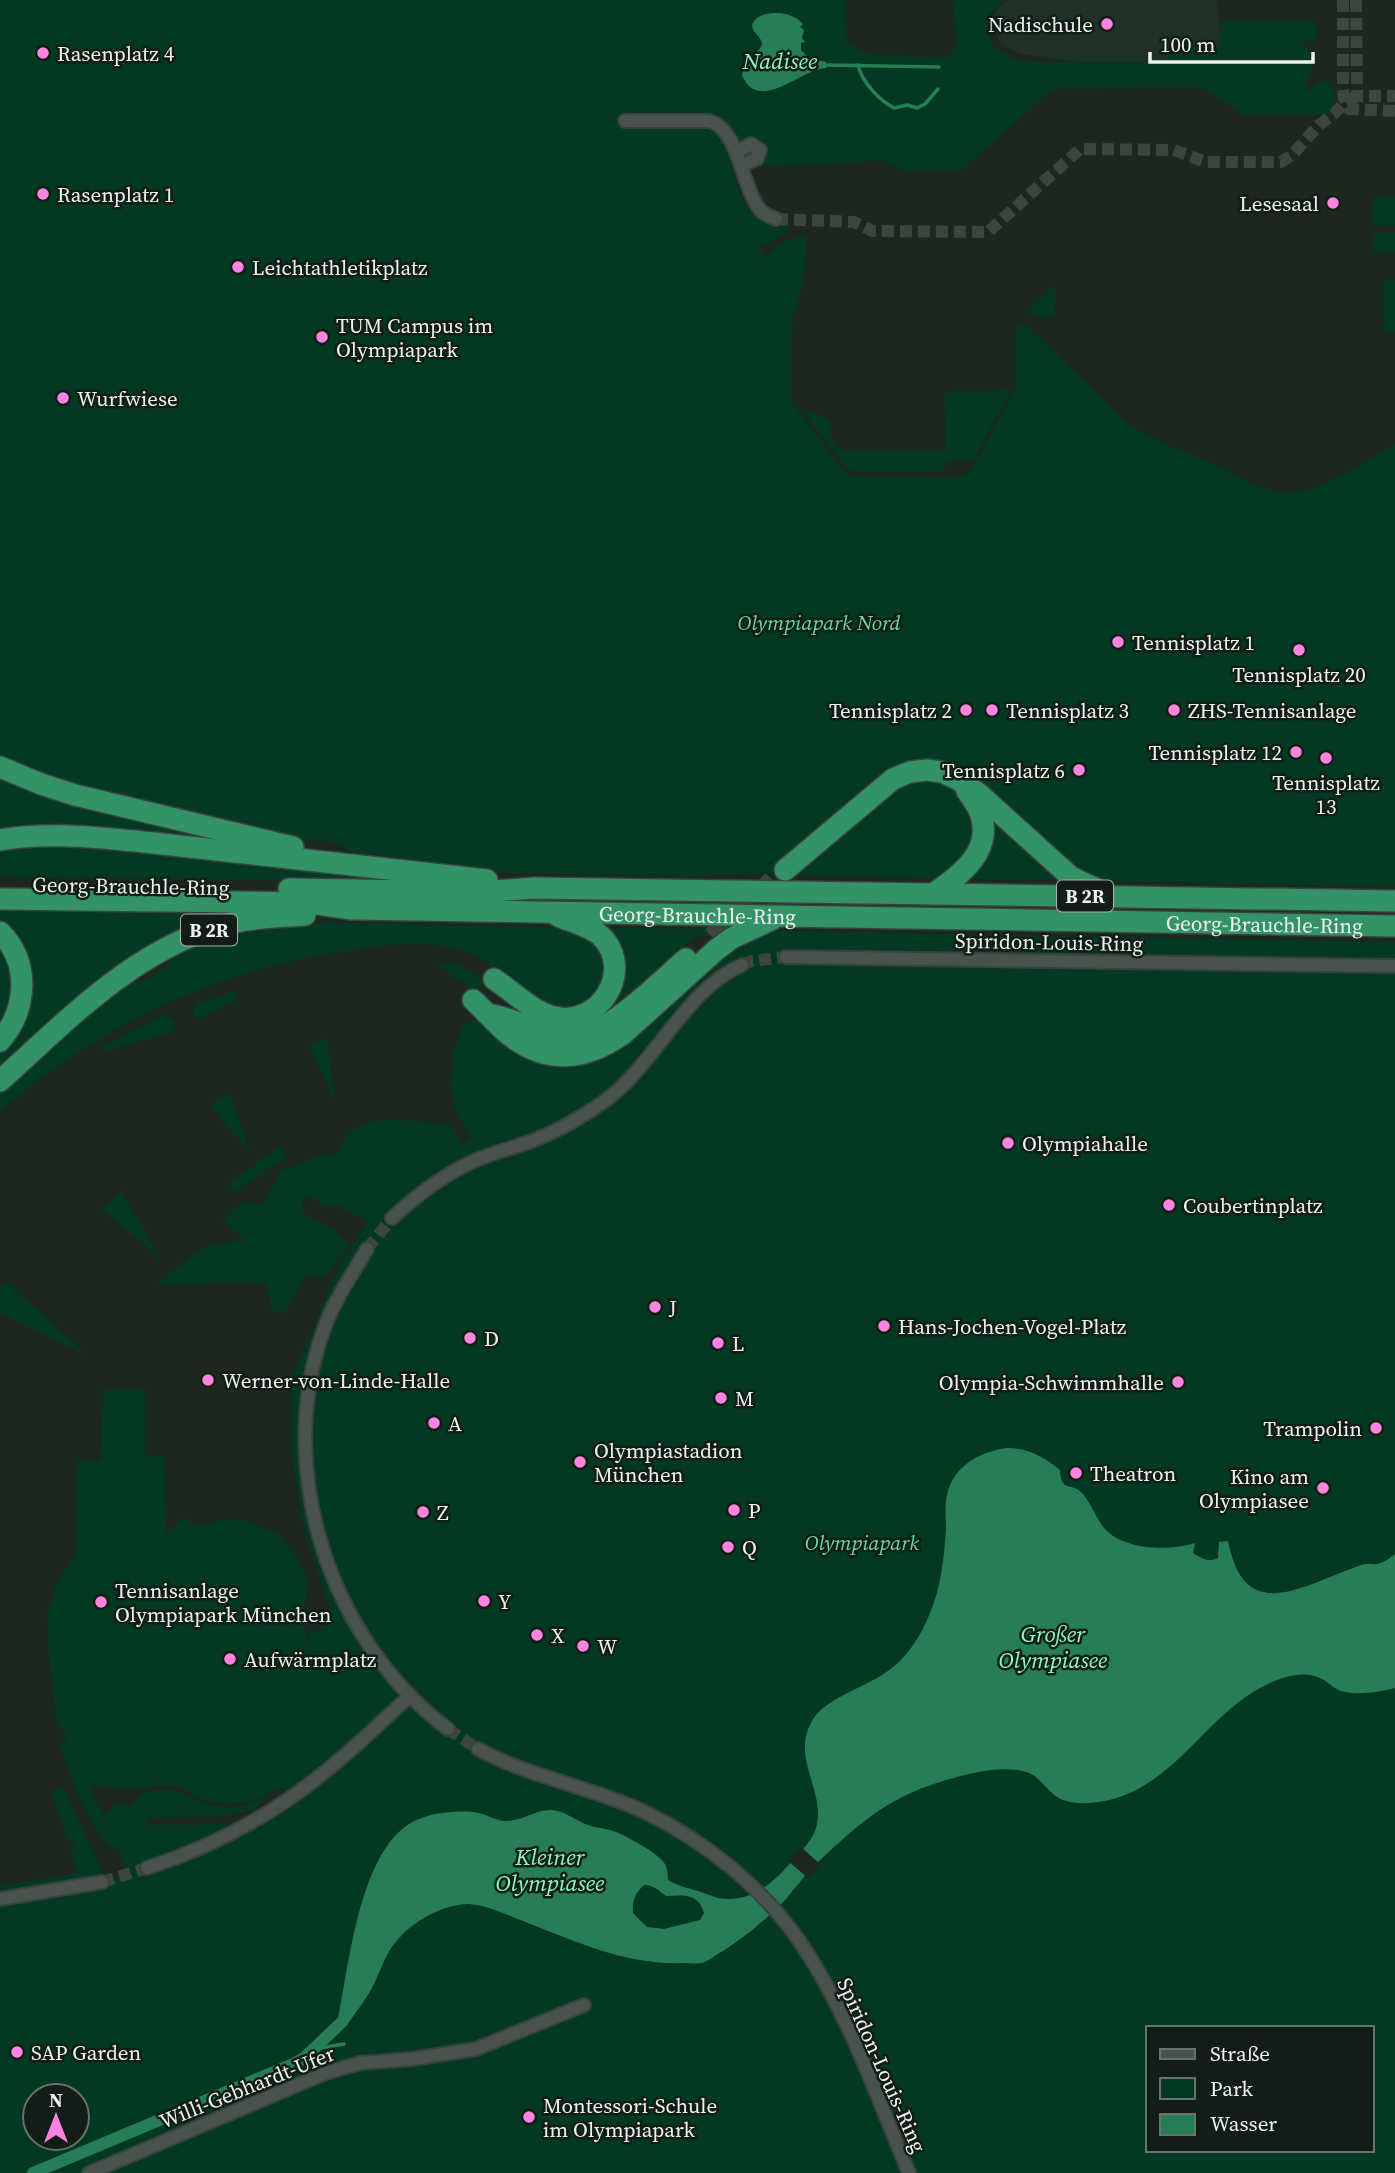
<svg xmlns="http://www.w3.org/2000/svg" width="1395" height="2173" viewBox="0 0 1395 2173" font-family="'Source Serif 4',serif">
	<rect width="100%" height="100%" fill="#1c2720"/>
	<!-- built -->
	<path fill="#1f3127" d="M1007,0H1217L1221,46H1173L1166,62H1077L1021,54L1002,45L994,31L993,18L999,7Z"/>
	<!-- green -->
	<g fill="#033923" fill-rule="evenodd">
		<path d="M0,0H845L846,42L867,54L941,58L951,55L956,47L953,0H1002L988,17C989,22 988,29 989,34C994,56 1021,62 1040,62H1166L1173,46H1221V21H1316L1315,41L1300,42L1312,54V70L1305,89L1311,91L1318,82L1328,81L1335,94L1334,114H1242L1205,89L1188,87L1053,89L960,171H902L882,160L855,163L749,167L716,112L710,127C733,138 732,201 757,218C766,225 779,224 789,226V231L764,245L758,243L765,259C772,245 791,237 807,236L804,279L793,317L791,355L792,403L848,476L959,478L972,469L1016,387V331L1018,326L1024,323L1125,421C1152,440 1177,448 1207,461C1238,474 1267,498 1303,491C1330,486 1369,458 1395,445V887L1096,881L1079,875L946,763C921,757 903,760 881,774L774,867V874L681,876L515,873L458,868L440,863L351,852L338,844L320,839L307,842L120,799L0,760Z"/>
		<rect x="1373" y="198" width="22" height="27"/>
		<rect x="1373" y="233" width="22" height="19"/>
		<rect x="1384" y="280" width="11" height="52"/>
		<path d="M1056,283L1054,317L1030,316V308Z"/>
		<path d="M1011,390L973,461H946L945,468L942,472L852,471L847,468L799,407L830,420L832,441L840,450H945L946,452L945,392Z"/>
		<path d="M0,772L269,845L136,833V830C91,825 44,821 0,827Z"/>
		<path d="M912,780L940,781L965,796L976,834L954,871L936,878L800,876V870L890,791Z"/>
		<path d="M985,811L1060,880L969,879Z"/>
		<path d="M75,844L455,882L0,877V846Z"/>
		<path d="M0,893L730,900V903Z"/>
		<path d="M0,906L251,911L207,923L0,1069V1046L20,1018L0,925Z"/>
		<path d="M318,922L575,928L602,947L608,980L575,1014C560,1009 543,1005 530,997C501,980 490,957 454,948C422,940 386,945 354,950C219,968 102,1024 0,1111V1092L128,979L142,982L172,964V953L255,926Z"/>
		<path d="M606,928H609L734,929L725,937L696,936L611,1012L592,1024L602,1009Z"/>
		<path d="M798,931L1395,942V2173H0V1903L104,1887L100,1875L0,1892V1885L77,1874L71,1848L76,1842L67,1841L52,1791L63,1788L108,1883L128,1867L122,1861V1851C117,1849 111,1848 107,1844C85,1819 70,1775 60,1744L68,1740L57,1723L50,1668L47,1616L55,1587L77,1552V1461H101L103,1390H145V1456L165,1457L166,1534L184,1518L200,1526L222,1520L248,1521L277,1534L288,1546L298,1560L308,1582L305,1609L307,1659L308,1633L320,1631L330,1608L305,1532L292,1460V1379L338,1269L368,1220L345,1210L341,1206L324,1207L310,1195L302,1201L303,1214L332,1228L349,1245L343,1256L324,1277L306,1274L284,1314L271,1309L267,1283L157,1284L206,1245L244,1241L223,1220L244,1202L262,1205L281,1171L320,1156H334C339,1149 343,1139 349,1133C369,1111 424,1123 451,1125L460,1141V1145L471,1139L457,1114L450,1086L453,1056L461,1028L471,1020H484L542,1059L739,943L765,932ZM151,1769L153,1786C161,1786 173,1784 181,1786C187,1789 192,1796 199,1798C229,1809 256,1802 282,1787L284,1792L288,1794L252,1815L227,1824L148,1825L147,1818L224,1816L254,1810L268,1797L230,1809L204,1803L173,1790L145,1791L129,1807L118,1803L104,1815L91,1792V1785L92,1787L151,1788ZM1148,2028H1372V2150H1148ZM35,2096H77V2138H35Z"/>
		<path d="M0,944C16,981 17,989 0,1026Z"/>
		<path d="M439,962L461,966L481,978L483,985L476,990L471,989L438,965Z"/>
		<path d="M232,992L238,996L237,999L200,1019L194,1016L193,1010L197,1004Z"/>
		<path d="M165,1014L174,1022L173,1032L104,1051L103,1046Z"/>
		<path d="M327,1039L335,1101L309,1044Z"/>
		<path d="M229,1092L250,1153L210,1105Z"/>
		<path d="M280,1146L286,1158L235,1192L228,1184Z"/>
		<path d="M121,1191L161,1259L102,1209Z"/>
		<path d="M5,1281L88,1356L0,1313V1288Z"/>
	</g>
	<!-- water -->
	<g fill="#277e56" fill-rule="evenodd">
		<path d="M781,13C790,15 797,17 803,24L800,27L804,30L802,38L805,42L801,43V50L809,58L826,62V68C800,69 759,115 742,75C744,62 756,56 762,45C762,36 752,33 752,25C758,13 769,13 781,13Z"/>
		<path d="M1007,1448C1028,1448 1044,1457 1060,1470C1061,1492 1070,1483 1080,1491C1089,1499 1096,1518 1104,1528C1124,1551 1171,1551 1195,1543L1193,1553C1200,1558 1209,1563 1218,1558L1219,1542L1228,1541C1243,1619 1292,1592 1345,1571C1351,1569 1359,1565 1365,1564C1369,1563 1372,1565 1376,1564C1383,1563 1390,1558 1395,1554V1688C1379,1692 1361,1695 1346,1692C1337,1691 1331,1685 1324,1680C1308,1670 1287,1675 1270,1683C1207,1711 1177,1786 1105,1801C1088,1804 1066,1806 1052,1793C1044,1786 1039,1777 1029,1773C1000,1761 941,1780 913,1792C875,1808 843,1838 814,1866C804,1876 795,1888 786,1899C768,1918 745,1937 723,1951C717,1954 709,1961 702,1963C696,1964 689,1963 683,1963C627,1965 579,1943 528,1923C509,1916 488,1905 468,1904C446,1904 417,1919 402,1935C385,1952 384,1964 374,1984C367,1998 356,2012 347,2025L338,2019C349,1965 359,1860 406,1826C424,1813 457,1809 479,1813C488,1815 495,1820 504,1821C521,1822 534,1810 551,1810C562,1810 574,1819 585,1824C595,1828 606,1828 616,1832C628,1837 658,1853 665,1864C667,1868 668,1875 668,1880C677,1886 688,1888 698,1891C705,1893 711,1896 718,1898C752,1904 774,1882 794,1859C804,1848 814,1839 817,1824C824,1789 791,1757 812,1721C823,1700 862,1688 882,1675C905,1661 920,1638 930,1613C941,1588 944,1557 946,1530C946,1517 944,1500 949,1488C958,1463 983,1451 1007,1448ZM644,1885C654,1885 659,1891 666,1896C683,1895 699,1893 704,1913L700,1920L664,1929L656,1928L647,1927L633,1913C632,1901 635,1893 644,1885Z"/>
	</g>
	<!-- pier -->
	<path fill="#1c2720" d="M801,1847L821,1865L808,1878L788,1861Z"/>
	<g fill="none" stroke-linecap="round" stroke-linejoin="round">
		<!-- stream -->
		<g stroke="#277e56" stroke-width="3.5">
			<path d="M826,65L939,67"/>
			<path d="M858,65C862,82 879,100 894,108L907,105L917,108L925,104L938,89"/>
			<path d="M314,2049L344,2044"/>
		</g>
		<!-- canal -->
		<path stroke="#277e56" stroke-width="12" d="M33,2173L293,2064L304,2058L342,2022"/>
		<!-- minor-tunnel -->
		<g stroke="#3b463f" stroke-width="12" stroke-dasharray="12 6" stroke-linecap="butt">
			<path d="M1343,0V90L1344,98L1349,109L1395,111"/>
			<path d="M1356,0L1357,96H1395"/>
			<path d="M776,219L854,222L873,231L988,232L1080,149L1174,150L1206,162H1281L1292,155L1319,125L1334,114L1345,102L1357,96"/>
			<path d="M742,965L752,961L786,957"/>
			<path d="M367,1249L392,1218"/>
			<path d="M448,1729L478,1749"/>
			<path d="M102,1882L147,1868"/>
		</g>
		<!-- trunk-tunnel -->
		<path stroke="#3b463f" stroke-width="21" stroke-dasharray="21 10" stroke-linecap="butt" d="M712,937L785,870"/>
		<!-- minor casing -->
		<g stroke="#39423c" stroke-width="16">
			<g id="minor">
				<path d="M625,121H709C739,128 741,187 761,211C765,215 771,217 776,219"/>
				<path d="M736,152L751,144L760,150L757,159L741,165"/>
				<path d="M786,957L1395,966"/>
				<path d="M392,1218C417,1195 444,1174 476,1160C495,1152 517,1147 537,1139C562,1129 584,1116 606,1100C656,1063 686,989 742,965"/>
				<path d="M367,1249C352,1275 334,1300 324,1329C273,1469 330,1641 448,1729"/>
				<path d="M478,1749C531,1778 593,1787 647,1813C707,1843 762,1887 800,1942C848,2012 876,2095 909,2173"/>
				<path d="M147,1868C208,1848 267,1818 317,1778C350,1753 379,1723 410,1696"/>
				<path d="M0,1899L102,1882"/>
				<path d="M89,2173L326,2073L360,2063L412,2059L476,2049L584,2005"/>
			</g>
		</g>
		<!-- trunk casing -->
		<g stroke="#39423c" stroke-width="24">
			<g id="trunk">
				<path d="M0,767L41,784L75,795L293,847"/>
				<path d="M0,840C44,832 90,837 135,841L487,880"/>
				<path d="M785,870L893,779L910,772L927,770L942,772L957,779L978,793L1071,877L1105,893"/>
				<path d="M289,889L481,892L534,888L1395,901"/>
				<path d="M933,894C961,875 996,849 979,810C976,803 971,797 967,791"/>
				<path id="s1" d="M0,899L310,903L352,909L1395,926"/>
				<path d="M0,932C31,963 27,1010 0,1041"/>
				<path d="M494,979C512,991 533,1012 554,1017C598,1028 635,972 602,937C592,927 572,922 558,916"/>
				<path d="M473,1000C485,1011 496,1024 508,1034C546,1065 585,1061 623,1034L716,950L732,938L773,919"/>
				<path d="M490,1015C515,1018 537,1033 562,1038C600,1044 658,983 686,959"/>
				<path d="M0,1081C70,1018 140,943 236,922C258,917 282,917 305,915"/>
			</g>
		</g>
		<!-- minor -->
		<use href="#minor" stroke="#47534c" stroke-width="12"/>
		<!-- trunk -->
		<use href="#trunk" stroke="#349267" stroke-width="21"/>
	</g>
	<!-- markers -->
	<g fill="#fe85df" stroke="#121d17" stroke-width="2.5">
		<circle cx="1107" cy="24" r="7"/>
		<circle cx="43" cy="53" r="7"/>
		<circle cx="43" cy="194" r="7"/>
		<circle cx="1333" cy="203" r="7"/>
		<circle cx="238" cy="267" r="7"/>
		<circle cx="322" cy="337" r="7"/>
		<circle cx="63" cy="398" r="7"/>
		<circle cx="1118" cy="642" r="7"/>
		<circle cx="1299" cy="650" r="7"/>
		<circle cx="966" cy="710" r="7"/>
		<circle cx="992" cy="710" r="7"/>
		<circle cx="1174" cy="710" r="7"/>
		<circle cx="1296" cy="752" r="7"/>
		<circle cx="1326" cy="758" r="7"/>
		<circle cx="1079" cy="770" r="7"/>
		<circle cx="1008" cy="1143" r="7"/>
		<circle cx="1169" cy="1205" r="7"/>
		<circle cx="655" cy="1307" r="7"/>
		<circle cx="884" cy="1326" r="7"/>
		<circle cx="470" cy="1338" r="7"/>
		<circle cx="718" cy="1343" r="7"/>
		<circle cx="208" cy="1380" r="7"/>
		<circle cx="1178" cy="1382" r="7"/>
		<circle cx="721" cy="1398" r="7"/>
		<circle cx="434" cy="1423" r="7"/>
		<circle cx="1376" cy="1428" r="7"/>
		<circle cx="580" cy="1462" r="7"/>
		<circle cx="1076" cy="1473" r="7"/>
		<circle cx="1323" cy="1488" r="7"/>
		<circle cx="734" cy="1510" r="7"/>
		<circle cx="423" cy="1512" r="7"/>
		<circle cx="728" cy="1547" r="7"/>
		<circle cx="484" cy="1601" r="7"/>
		<circle cx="101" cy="1602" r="7"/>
		<circle cx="537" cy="1635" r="7"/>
		<circle cx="583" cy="1646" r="7"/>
		<circle cx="230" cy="1659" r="7"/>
		<circle cx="17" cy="2052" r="7"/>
		<circle cx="529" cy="2117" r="7"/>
	</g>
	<g text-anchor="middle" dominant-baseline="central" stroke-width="5" stroke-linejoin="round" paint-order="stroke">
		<!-- shield labels -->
		<g fill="#121d17" stroke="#abb3ae" stroke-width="2">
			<rect x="1057" y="880.5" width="56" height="31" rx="5"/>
			<rect x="181" y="914.5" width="56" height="31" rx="5"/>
		</g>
		<g font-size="19" font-weight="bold" fill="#ecf3ee">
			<text x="1085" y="896">B 2R</text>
			<text x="209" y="930">B 2R</text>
		</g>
		<!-- poi labels -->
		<g font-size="21" fill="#ecf3ee" stroke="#121d17" text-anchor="start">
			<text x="1093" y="24" text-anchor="end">Nadischule</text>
			<text x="57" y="53">Rasenplatz 4</text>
			<text x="57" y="194">Rasenplatz 1</text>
			<text x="1319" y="203" text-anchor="end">Lesesaal</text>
			<text x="252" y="267">Leichtathletikplatz</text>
			<text x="336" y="325">TUM Campus im<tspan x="336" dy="24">Olympiapark</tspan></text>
			<text x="77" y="398">Wurfwiese</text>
			<text x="1132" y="642">Tennisplatz 1</text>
			<text x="1299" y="674" text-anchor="middle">Tennisplatz 20</text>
			<text x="952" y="710" text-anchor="end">Tennisplatz 2</text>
			<text x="1006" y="710">Tennisplatz 3</text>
			<text x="1188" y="710">ZHS-Tennisanlage</text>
			<text x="1282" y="752" text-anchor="end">Tennisplatz 12</text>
			<text x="1065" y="770" text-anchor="end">Tennisplatz 6</text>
			<text x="1326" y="782" text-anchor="middle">Tennisplatz<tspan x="1326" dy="24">13</tspan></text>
			<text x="1022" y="1143">Olympiahalle</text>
			<text x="1183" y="1205">Coubertinplatz</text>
			<text x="669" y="1307">J</text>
			<text x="898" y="1326">Hans-Jochen-Vogel-Platz</text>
			<text x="484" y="1338">D</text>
			<text x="732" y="1343">L</text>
			<text x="222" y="1380">Werner-von-Linde-Halle</text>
			<text x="1164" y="1382" text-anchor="end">Olympia-Schwimmhalle</text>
			<text x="735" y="1398">M</text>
			<text x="448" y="1423">A</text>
			<text x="1362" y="1428" text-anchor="end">Trampolin</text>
			<text x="594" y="1450">Olympiastadion<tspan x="594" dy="24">München</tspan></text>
			<text x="1090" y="1473">Theatron</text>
			<text x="1309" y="1476" text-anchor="end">Kino am<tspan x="1309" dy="24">Olympiasee</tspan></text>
			<text x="748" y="1510">P</text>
			<text x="437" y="1512">Z</text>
			<text x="742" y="1547">Q</text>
			<text x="115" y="1590">Tennisanlage<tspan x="115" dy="24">Olympiapark München</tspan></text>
			<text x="498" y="1601">Y</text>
			<text x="551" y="1635">X</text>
			<text x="597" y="1646">W</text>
			<text x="244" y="1659">Aufwärmplatz</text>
			<text x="31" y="2052">SAP Garden</text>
			<text x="543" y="2105">Montessori-Schule<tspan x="543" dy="24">im Olympiapark</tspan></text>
		</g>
		<!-- park labels -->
		<g font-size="21" font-style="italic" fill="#66d89e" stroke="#121d17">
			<text x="819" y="622">Olympiapark Nord</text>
			<text x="862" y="1542">Olympiapark</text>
		</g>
		<!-- street labels -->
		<g font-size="21" fill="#ecf3ee" stroke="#121d17">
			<text transform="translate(131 886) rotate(1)">Georg-Brauchle-Ring</text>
			<text stroke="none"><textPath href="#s1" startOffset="698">Georg-Brauchle-Ring</textPath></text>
			<text stroke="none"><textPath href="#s1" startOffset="1265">Georg-Brauchle-Ring</textPath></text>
			<text transform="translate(1049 942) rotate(1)">Spiridon-Louis-Ring</text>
			<text transform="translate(882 2065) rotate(66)">Spiridon-Louis-Ring</text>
			<text transform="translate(247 2087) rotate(-22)">Willi-Gebhardt-Ufer</text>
		</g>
		<!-- water labels -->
		<g font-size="23" font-style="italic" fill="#89fbbf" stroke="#121d17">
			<text x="780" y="61">Nadisee</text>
			<text x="1053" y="1634">Großer<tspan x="1053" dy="26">Olympiasee</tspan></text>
			<text x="550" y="1857">Kleiner<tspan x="550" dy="26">Olympiasee</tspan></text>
		</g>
	</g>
	<!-- legend -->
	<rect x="1146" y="2026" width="228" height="126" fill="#121d17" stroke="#69736d" stroke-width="2"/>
	<rect x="1160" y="2049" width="35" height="10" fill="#47534c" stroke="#69736d" stroke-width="2"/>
	<text x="1210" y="2061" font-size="21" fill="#ecf3ee">Straße</text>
	<rect x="1160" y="2078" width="35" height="21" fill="#033923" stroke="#69736d" stroke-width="2"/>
	<text x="1210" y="2096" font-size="21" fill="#ecf3ee">Park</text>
	<rect x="1160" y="2114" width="35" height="21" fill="#277e56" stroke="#69736d" stroke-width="2"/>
	<text x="1210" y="2131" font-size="21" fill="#ecf3ee">Wasser</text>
	<!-- north arrow -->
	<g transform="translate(56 2117)"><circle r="33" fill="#121d17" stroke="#69736d" stroke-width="2"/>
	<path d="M0-5L12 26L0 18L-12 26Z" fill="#fe85df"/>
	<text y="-10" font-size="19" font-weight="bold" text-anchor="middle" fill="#ecf3ee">N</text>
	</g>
	<!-- scale -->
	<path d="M1150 52v10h163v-10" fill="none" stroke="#ecf3ee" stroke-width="3.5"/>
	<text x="1160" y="52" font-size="21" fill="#ecf3ee" stroke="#121d17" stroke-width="5" paint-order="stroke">100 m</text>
</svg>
